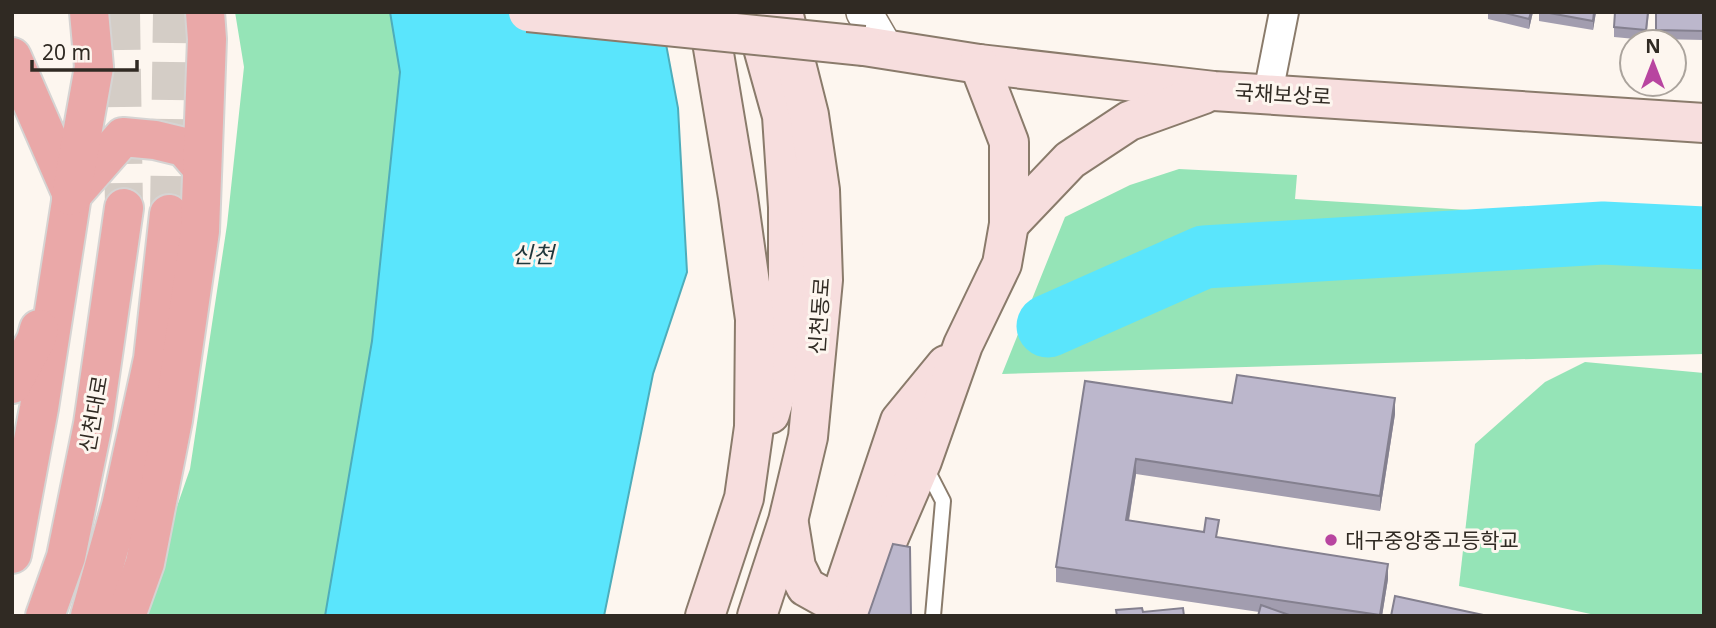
<svg xmlns="http://www.w3.org/2000/svg" width="1716" height="628" viewBox="0 0 1716 628" font-family="'Noto Sans','Noto Sans KR',sans-serif">
	<rect width="100%" height="100%" fill="#fdf6ef"/>
	<!-- green -->
	<g fill="#95e4b7">
		<path d="M235,12H391L400,72L372,341L325,616H139L190,469L227,225L244,67Z"/>
		<path d="M1179,169L1297,175L1295,199L1704,225V354L1002,374L1065,217L1130,185Z"/>
		<path d="M1585,362L1704,373V616H1600L1459,586L1475,444L1545,382Z"/>
	</g>
	<!-- water -->
	<path fill="#5ae5fc" stroke="#4dadbb" stroke-width="2" d="M390,12H660L678,108L687,272L653,374L604,616H325L372,341L400,72Z"/>
	<g fill="none" stroke-linecap="round" stroke-linejoin="round">
		<!-- river -->
		<path stroke="#5ae5fc" stroke-width="63" d="M1048,326L1204,257L1603,233L1704,238"/>
		<!-- trunk-tunnel -->
		<g stroke="#d4cdc6" stroke-width="38" stroke-dasharray="38 19" stroke-linecap="butt">
			<path d="M121,12L124,208"/>
			<path d="M169,214L172,12"/>
		</g>
		<!-- service casing -->
		<g stroke="#8a7b6b" stroke-width="18">
			<path id="service" d="M926,468L943,501L933,616"/>
		</g>
		<!-- minor casing -->
		<g stroke="#8a7b6b" stroke-width="32">
			<path id="minor" d="M1268,93L1284,12"/>
		</g>
		<!-- tertiary casing -->
		<g stroke="#8a7b6b" stroke-width="38">
			<path id="tertiary" d="M864,12L886,50"/>
		</g>
		<!-- secondary casing -->
		<g stroke="#8a7b6b" stroke-width="42">
			<g id="secondary">
				<path d="M753,12L782,116L788,207V325L777,389L770,414"/>
				<path d="M864,46L979,64L1214,91L1704,123"/>
				<path d="M1009,224L1070,160L1129,121L1204,94"/>
				<path d="M789,524L796,567L806,587L824,597L842,594L900,421L946,365"/>
				<path d="M705,616L744,498L754,427L755,319L738,197L707,12"/>
				<path d="M757,616L788,521L808,437L823,280L820,190L809,115L783,12"/>
				<path d="M855,616L922,461L963,345L1002,264L1009,224V142L979,64"/>
			</g>
		</g>
		<!-- trunk casing -->
		<g stroke="#d6d4d3" stroke-width="42">
			<g id="trunk">
				<path d="M12,57L72,195L39,408L12,554"/>
				<path d="M72,195L123,137L155,140L184,147L202,168"/>
				<path d="M71,196L94,67L89,12"/>
				<path d="M12,384L36,340L39,329"/>
				<path d="M45,616L66,557L93,424L124,208"/>
				<path d="M90,616L121,506L153,359L169,214"/>
				<path d="M126,616L145,563L173,420L200,231L207,39L205,12"/>
			</g>
		</g>
		<!-- service -->
		<use href="#service" stroke="#fff" stroke-width="14"/>
		<!-- minor -->
		<use href="#minor" stroke="#fff" stroke-width="28"/>
		<!-- tertiary -->
		<use href="#tertiary" stroke="#fff" stroke-width="35"/>
		<!-- secondary -->
		<use href="#secondary" stroke="#f7dede" stroke-width="38"/>
		<!-- trunk -->
		<use href="#trunk" stroke="#eaa8a8" stroke-width="38"/>
		<!-- secondary-bridge casing -->
		<g stroke="#8a7b6b" stroke-width="42" stroke-linecap="butt">
			<path id="secondary-bridge" d="M528,12L864,46"/>
		</g>
		<!-- secondary-bridge -->
		<use href="#secondary-bridge" stroke="#f7dede" stroke-width="38"/>
	</g>
	<!-- wall -->
	<g fill="#a29daf">
		<path d="M1488,12H1533L1529,29L1488,19Z"/>
		<path d="M1539,12H1596L1593,30L1539,21Z"/>
		<path d="M1649,12L1646,40L1614,37V27Z"/>
		<path d="M1656,12H1704V40L1656,39Z"/>
		<path d="M1085,381L1232,403L1395,414L1380,511L1136,474L1129,521L1218,538L1388,579L1382,616H1258L1259,612L1056,582V567Z"/>
	</g>
	<!-- shaded-wall -->
	<g fill="#84808f">
		<path d="M1531,12H1533L1529,29V19Z"/>
		<path d="M1594,12H1596L1593,30V21Z"/>
		<path d="M1395,398V414L1380,511V496Z"/>
		<path d="M1136,459V474L1126,536V520Z"/>
		<path d="M1388,564V579L1382,616H1380Z"/>
	</g>
	<!-- building -->
	<g fill="#bcb7cc" stroke="#84808f" stroke-width="2">
		<path d="M1501,12H1531L1529,19Z"/>
		<path d="M1544,12H1594L1593,21Z"/>
		<path d="M1615,12H1648L1646,30L1614,27Z"/>
		<path d="M1656,12H1704V31L1656,30Z"/>
		<path d="M1237,375L1395,398L1380,496L1136,459L1126,520L1204,532L1206,518L1219,520L1216,537L1388,564L1380,615L1056,567L1085,381L1232,403Z"/>
		<path d="M893,544L910,547L911,616H868Z"/>
		<path d="M1395,596L1488,616H1391Z"/>
		<path d="M1261,605L1292,616H1258Z"/>
		<path d="M1142,608L1143,612L1183,608L1184,616H1117L1116,610Z"/>
	</g>
	<!-- markers -->
	<circle fill="#b845a0" stroke="#fdf6ef" stroke-width="2.5" cx="1331" cy="540" r="7"/>
	<g text-anchor="middle" dominant-baseline="central" stroke-width="6" stroke-linejoin="round" paint-order="stroke">
		<!-- street labels -->
		<g font-size="21" fill="#302a23" stroke="#fdf6ef">
			<text transform="translate(1283 94) rotate(3)">국채보상로</text>
			<text transform="translate(819 316) rotate(-86)">신천동로</text>
			<text transform="translate(93 414) rotate(-80)">신천대로</text>
		</g>
		<!-- poi labels -->
		<g font-size="21" fill="#302a23" stroke="#fdf6ef" text-anchor="start">
			<text x="1345" y="540">대구중앙중고등학교</text>
		</g>
		<!-- water labels -->
		<g font-size="23" font-style="italic" fill="#20373c" stroke="#fdf6ef">
			<text x="533" y="254">신천</text>
		</g>
	</g>
	<!-- border -->
	<rect width="1716" height="628" fill="none" stroke="#302a23" stroke-width="28"/>
	<!-- north arrow -->
	<g transform="translate(1653 63)"><circle r="33" fill="#fdf6ef" stroke="#aba49d" stroke-width="2"/>
	<path d="M0-5L12 26L0 18L-12 26Z" fill="#b845a0"/>
	<text y="-10" font-size="19" font-weight="bold" text-anchor="middle" fill="#302a23">N</text>
	</g>
	<!-- scale -->
	<path d="M32 60v10h105v-10" fill="none" stroke="#302a23" stroke-width="3.5"/>
	<text x="42" y="60" font-size="21" fill="#302a23" stroke="#fdf6ef" stroke-width="5" paint-order="stroke">20 m</text>
</svg>
